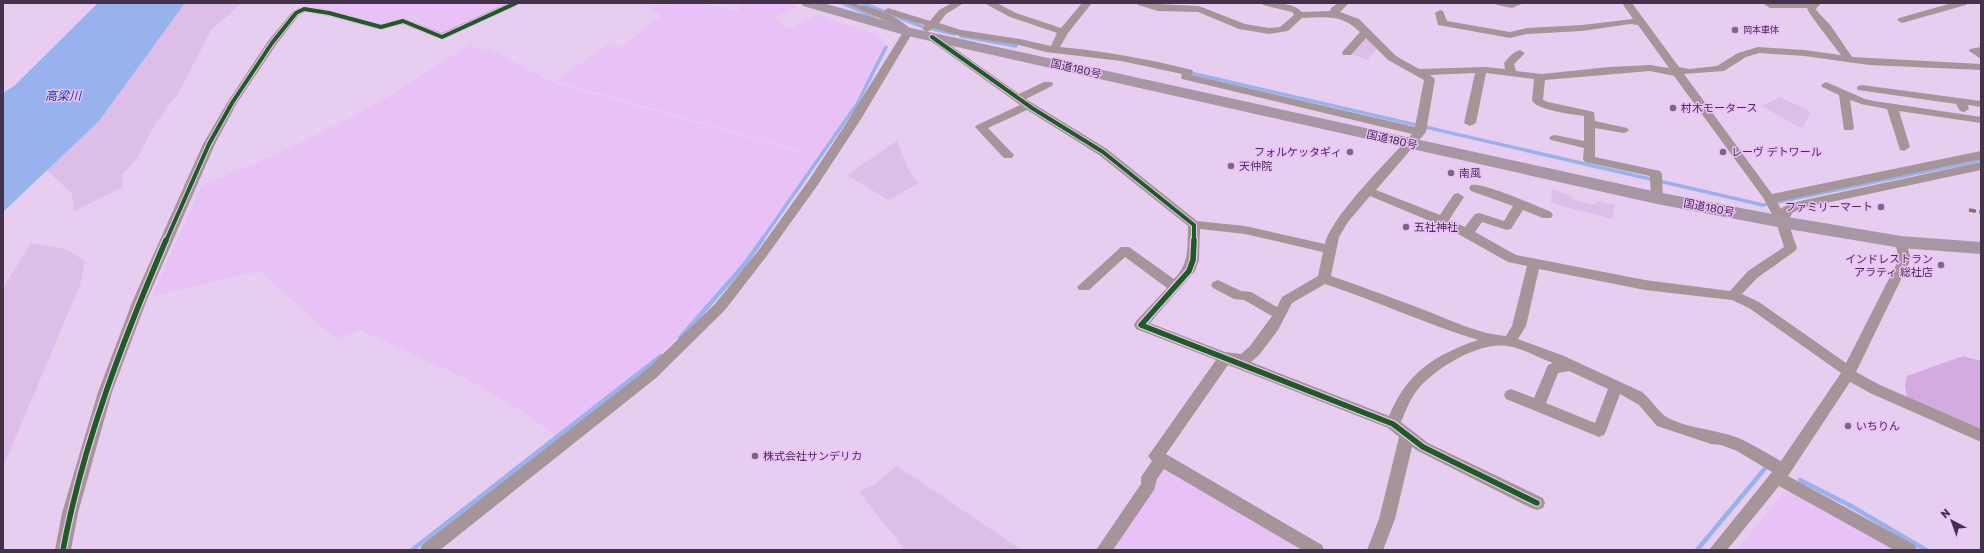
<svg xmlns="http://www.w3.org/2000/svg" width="1984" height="553" viewBox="0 0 1984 553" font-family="Rubik,'Noto Sans JP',sans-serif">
	<rect width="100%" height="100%" fill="#e7cef0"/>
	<!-- built -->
	<g fill="#e8c1f7">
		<path d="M305,3H510L440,34L404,19L383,25L303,6Z"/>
		<path d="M737,3H789L798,7L775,17L786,27L792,28L820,14L829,19L876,34L883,39L885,48L852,108L820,156L555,81L609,44L621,48L654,21L662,17L649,7L651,5L702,4L739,11Z"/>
		<path d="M470,44L483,52L489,49L552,82L819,157L739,267L681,335L637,374L563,432L556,436L525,413L465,378L360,330L337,340L260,271L152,296L201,186L284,151L345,121L395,93Z"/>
		<path d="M1172,470L1310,550H1109L1163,471Z"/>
		<path d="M1783,493H1792L1893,550H1737Z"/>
	</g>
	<!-- green -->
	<g fill="#ddbee8">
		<path d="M185,3H242L211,30L179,92L155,124L138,157L122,175L123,187L74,211L72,194L47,170L99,121Z"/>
		<path d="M1368,35L1378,48L1367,60L1351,54Z"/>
		<path d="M1780,97L1811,112L1803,127L1800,128L1762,106Z"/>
		<path d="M897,141L908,169L918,184L888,200L847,175Z"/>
		<path d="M1552,189L1571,196L1572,199L1594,205L1599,201L1615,205L1612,219L1551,203Z"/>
		<path d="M31,243L66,249L85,261L80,285L3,467V288Z"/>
		<path d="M897,466L1022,550H905L859,492L875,484Z"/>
	</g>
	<!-- forest -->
	<path fill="#d3abe1" d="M1963,356L1981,361V434L1908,401L1905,386L1907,376Z"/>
	<!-- water -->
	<path fill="#97b2ec" d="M98,3H185L99,121L3,212V93L14,86Z"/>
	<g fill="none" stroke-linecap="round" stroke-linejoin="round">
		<!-- stream-far1 -->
		<g stroke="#97b2ec" stroke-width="3.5">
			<path d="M842,3L874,17"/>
			<path d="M862,3L921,26L954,34"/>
			<path d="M961,36L1016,46"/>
			<path d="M1191,73L1763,205L1981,160"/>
			<path d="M761,241L857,104L886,47"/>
		</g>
		<!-- stream -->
		<g stroke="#97b2ec" stroke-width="4.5">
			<path d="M680,338L744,265L762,240"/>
			<path d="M1800,480L1851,506L1926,550"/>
			<path d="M412,550L661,356"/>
			<path d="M1697,550L1767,466"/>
		</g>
		<!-- minor -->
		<g fill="#a69598" fill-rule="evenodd">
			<path d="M508,3H521L442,40L402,24L381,30L328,16L305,12L299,15L276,45L237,103L215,144L147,300L112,392L78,513L71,550H55L62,513L98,392L133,300L203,144L227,103L268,41L293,11L304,6L329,10L381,24L403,18L442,33Z"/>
			<path d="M845,3C865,3 901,16 913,32L861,119L817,186L766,257L725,310L656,378L440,550H420L422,545L646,370L715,304L758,251L809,180L849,119L903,32L895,25Z"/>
			<path d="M952,3H964L946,14L939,23L961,30L1020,39L1051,46L1057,33L1010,17L984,3H997L1016,13L1061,28L1082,3H1092L1068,33L1060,47C1105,51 1148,59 1192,70L1193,72L1192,75L1415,127L1424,80L1388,60L1366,38L1351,55H1343L1342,53L1343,51L1360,32C1342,14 1326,17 1302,18L1288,31L1269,34L1239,29L1198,12L1158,11L1138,5L1136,3L1199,6L1245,24L1269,28L1280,27L1294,15L1292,12L1263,5L1261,3C1273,3 1293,2 1302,12L1330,11L1331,8L1338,3H1349L1340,12L1359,19L1396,56L1419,69L1486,67L1505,69L1504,63C1508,58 1514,51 1520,50L1525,53L1514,64L1516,71L1542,74L1609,67L1650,65L1669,68L1638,25L1630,24L1582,31L1527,34L1510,38L1438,25L1435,13L1440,10L1443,11L1447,21L1510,32L1527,28L1582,25L1633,19L1622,3H1632L1679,67L1689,69L1717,66L1738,53L1758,47L1804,50L1841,55C1836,48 1807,12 1807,8H1770L1762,3H1822L1817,7L1816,10L1831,26L1852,57L1981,64V70L1869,65L1804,56L1759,53L1746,57L1724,71L1684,74L1772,194L1981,151V159L1777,202L1781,209L1783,207L1800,201L1981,162V170L1803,208L1792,213L1788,222L1797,248L1795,251L1757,278L1742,294L1759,302L1846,363L1899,259L1895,242L1897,239H1905L1911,259L1856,372L1880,385L1981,429V442L1870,393L1850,382L1788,476L1915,545L1917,550H1894L1779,486L1727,550H1709L1772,472L1737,451L1721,445L1711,444L1657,426L1639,405L1620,394L1606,431L1604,435L1599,437L1506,399L1504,395L1506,391L1511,389L1534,398L1548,365L1553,363C1539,358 1522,348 1507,346C1478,342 1436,368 1418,389C1410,399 1406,410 1401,422L1428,443L1543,498L1545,503L1543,508L1537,510L1531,508L1418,451L1412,447L1395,519L1383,550H1367L1379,519L1399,437L1388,428L1228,365L1166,454L1322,545L1324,550H1302L1164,469L1157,479L1154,490L1113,550H1096L1141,484V477L1152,461L1148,456L1151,452L1216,360L1136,329L1134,325L1136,321L1167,288L1125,257L1089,290H1079L1077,287L1121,247H1129L1174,279C1190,262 1187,249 1188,226L1099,155L1027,110L988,128L1014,155L1012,158H1004L975,127L977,125L1020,105L928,39L927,37L928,35H936L1019,94L1044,82H1052L1053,84L1052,86L1026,99L1107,149L1197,221L1245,226L1325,244C1331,216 1392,157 1412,134L1182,79L1181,77L1182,74L1121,61L1046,52L1019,45L960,36L934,28L927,32L922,29L925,25L885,13L883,11L888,8L930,21L939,10ZM1650,71L1674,76L1764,199L1776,222L1784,247L1748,271L1730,291L1645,280L1516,255L1475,232L1482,222L1507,230L1511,229L1523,210L1543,218H1551L1553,215L1551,212C1537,206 1483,182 1471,185L1469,188L1471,191L1513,206L1504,221L1479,213L1475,214L1465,227L1449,220L1464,197L1458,193L1454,194L1440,215L1376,190L1426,132L1435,79L1430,75L1475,73L1464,123L1470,126L1476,123L1486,73L1534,79L1532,101C1540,111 1571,114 1584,116V141L1555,135L1551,136L1549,138L1551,140L1584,148L1583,159L1585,162L1650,176L1651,198L1653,201H1661L1663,198L1662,174L1660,171L1595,157V128L1623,133L1627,132L1629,130L1627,128L1595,121L1594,112L1548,102L1543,100L1545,80ZM1370,196L1449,229L1508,262L1527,266L1512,326L1506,336C1479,334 1452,321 1427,311C1395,299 1364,287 1331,276L1339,237L1348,222ZM1200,229L1245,234L1323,252L1318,276L1282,297L1277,307L1251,292L1241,291L1218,280L1213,282L1211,285L1213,288L1234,299L1244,300L1272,316L1250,346L1241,354L1225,352L1150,323L1195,271L1199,260ZM1539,269L1645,290L1732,300L1749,308L1841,373L1781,461C1762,451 1743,437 1722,433C1705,429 1684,426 1668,418C1659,413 1651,399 1642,392L1564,356L1518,339L1526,326ZM1325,284C1377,301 1426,324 1478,340C1434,355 1407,373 1389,416L1251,362L1260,354L1278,330L1292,303ZM1569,371L1608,389L1595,423L1546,403L1558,373Z"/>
			<path d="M1495,3H1524L1512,8L1497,5Z"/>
			<path d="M1952,3H1968L1966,5L1902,23L1897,20L1899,18Z"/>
			<path d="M1981,47V59L1969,51L1970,49Z"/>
			<path d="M1826,82L1865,99L1874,101L1981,117V123L1899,111L1910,147L1904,151L1900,150L1887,109L1861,104L1850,100L1854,128L1852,130H1844L1839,95L1822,87L1821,85Z"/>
			<path d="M1862,85L1981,101V107L1968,105L1969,109L1964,112L1960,111L1956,104L1858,90L1857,88L1858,86Z"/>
		</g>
		<!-- highway -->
		<path fill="#a797a4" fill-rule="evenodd" d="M801,3H823L911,28L1657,192L1782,216L1901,236L1981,242V254L1901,248L1782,228L1657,204L908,36L803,6Z"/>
		<!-- quiet -->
		<path stroke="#8d6e63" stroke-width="3.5" stroke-dasharray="7 3.5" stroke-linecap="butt" d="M1969,210L1981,212"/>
		<!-- cycleway-far1 casing -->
		<g stroke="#eebfff" stroke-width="6">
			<g id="cycleway-far1">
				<path d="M932,37L1032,108L1103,152L1194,225V241"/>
				<path d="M166,241L209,144L232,103L272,43L296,13L304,9L329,13L381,27L403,21L442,37L516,3"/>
			</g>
		</g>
		<!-- cycleway casing -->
		<g stroke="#eebfff" stroke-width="8">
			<g id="cycleway">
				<path d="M1194,240L1193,260L1189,271L1141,325L1393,424L1423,447L1537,503"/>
				<path d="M63,550C83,443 123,340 166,240"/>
			</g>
		</g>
		<!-- cycleway-far1 -->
		<use href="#cycleway-far1" stroke="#1b5e20" stroke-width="4"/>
		<!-- cycleway -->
		<use href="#cycleway" stroke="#1b5e20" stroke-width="5.5"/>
	</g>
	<!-- markers -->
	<g fill="#7d6884" stroke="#eebfff" stroke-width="1.5">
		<circle cx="1735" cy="30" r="4"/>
		<circle cx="1673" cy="108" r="4"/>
		<circle cx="1350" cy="152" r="4"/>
		<circle cx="1723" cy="152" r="4"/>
		<circle cx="1231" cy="166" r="4"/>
		<circle cx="1451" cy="173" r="4"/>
		<circle cx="1881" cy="207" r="4"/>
		<circle cx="1406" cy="227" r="4"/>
		<circle cx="1941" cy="265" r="4"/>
		<circle cx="1848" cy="426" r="4"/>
		<circle cx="755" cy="456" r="4"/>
	</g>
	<g text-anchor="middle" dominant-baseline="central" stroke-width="3" stroke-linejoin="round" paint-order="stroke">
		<!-- far-poi labels -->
		<g font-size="9" fill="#44314a" stroke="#eebfff" text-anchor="start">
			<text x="1743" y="30">岡本車体</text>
		</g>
		<!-- street labels -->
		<g font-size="11" fill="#44314a" stroke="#eebfff">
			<text transform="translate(1076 69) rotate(13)">国道180号</text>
			<text transform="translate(1392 140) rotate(13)">国道180号</text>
			<text transform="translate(1709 208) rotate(11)">国道180号</text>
		</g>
		<!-- poi labels -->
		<g font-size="11" fill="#44314a" stroke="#eebfff" text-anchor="start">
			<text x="1681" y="108">村木モータース</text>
			<text x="1342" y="152" text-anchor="end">フォルケッタギィ</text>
			<text x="1731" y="152">レーヴ デトワール</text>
			<text x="1239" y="166">天仲院</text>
			<text x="1459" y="173">南風</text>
			<text x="1873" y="207" text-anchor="end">ファミリーマート</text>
			<text x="1414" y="227">五社神社</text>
			<text x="1933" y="259" text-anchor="end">インドレストラン<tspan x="1933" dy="13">アラティ 総社店</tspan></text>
			<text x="1856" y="426">いちりん</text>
			<text x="763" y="456">株式会社サンデリカ</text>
		</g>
		<!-- water labels -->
		<g font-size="12" font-style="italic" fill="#014797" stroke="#eebfff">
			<text x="63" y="96">高梁川</text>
		</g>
	</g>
	<!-- border -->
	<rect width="1984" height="553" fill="none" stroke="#44314a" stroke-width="8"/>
	<!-- north arrow -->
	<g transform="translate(1952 521) rotate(319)" stroke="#eebfff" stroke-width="3" paint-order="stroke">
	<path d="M0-3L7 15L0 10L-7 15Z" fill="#44314a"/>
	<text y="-6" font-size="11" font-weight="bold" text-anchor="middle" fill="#44314a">N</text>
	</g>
</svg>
